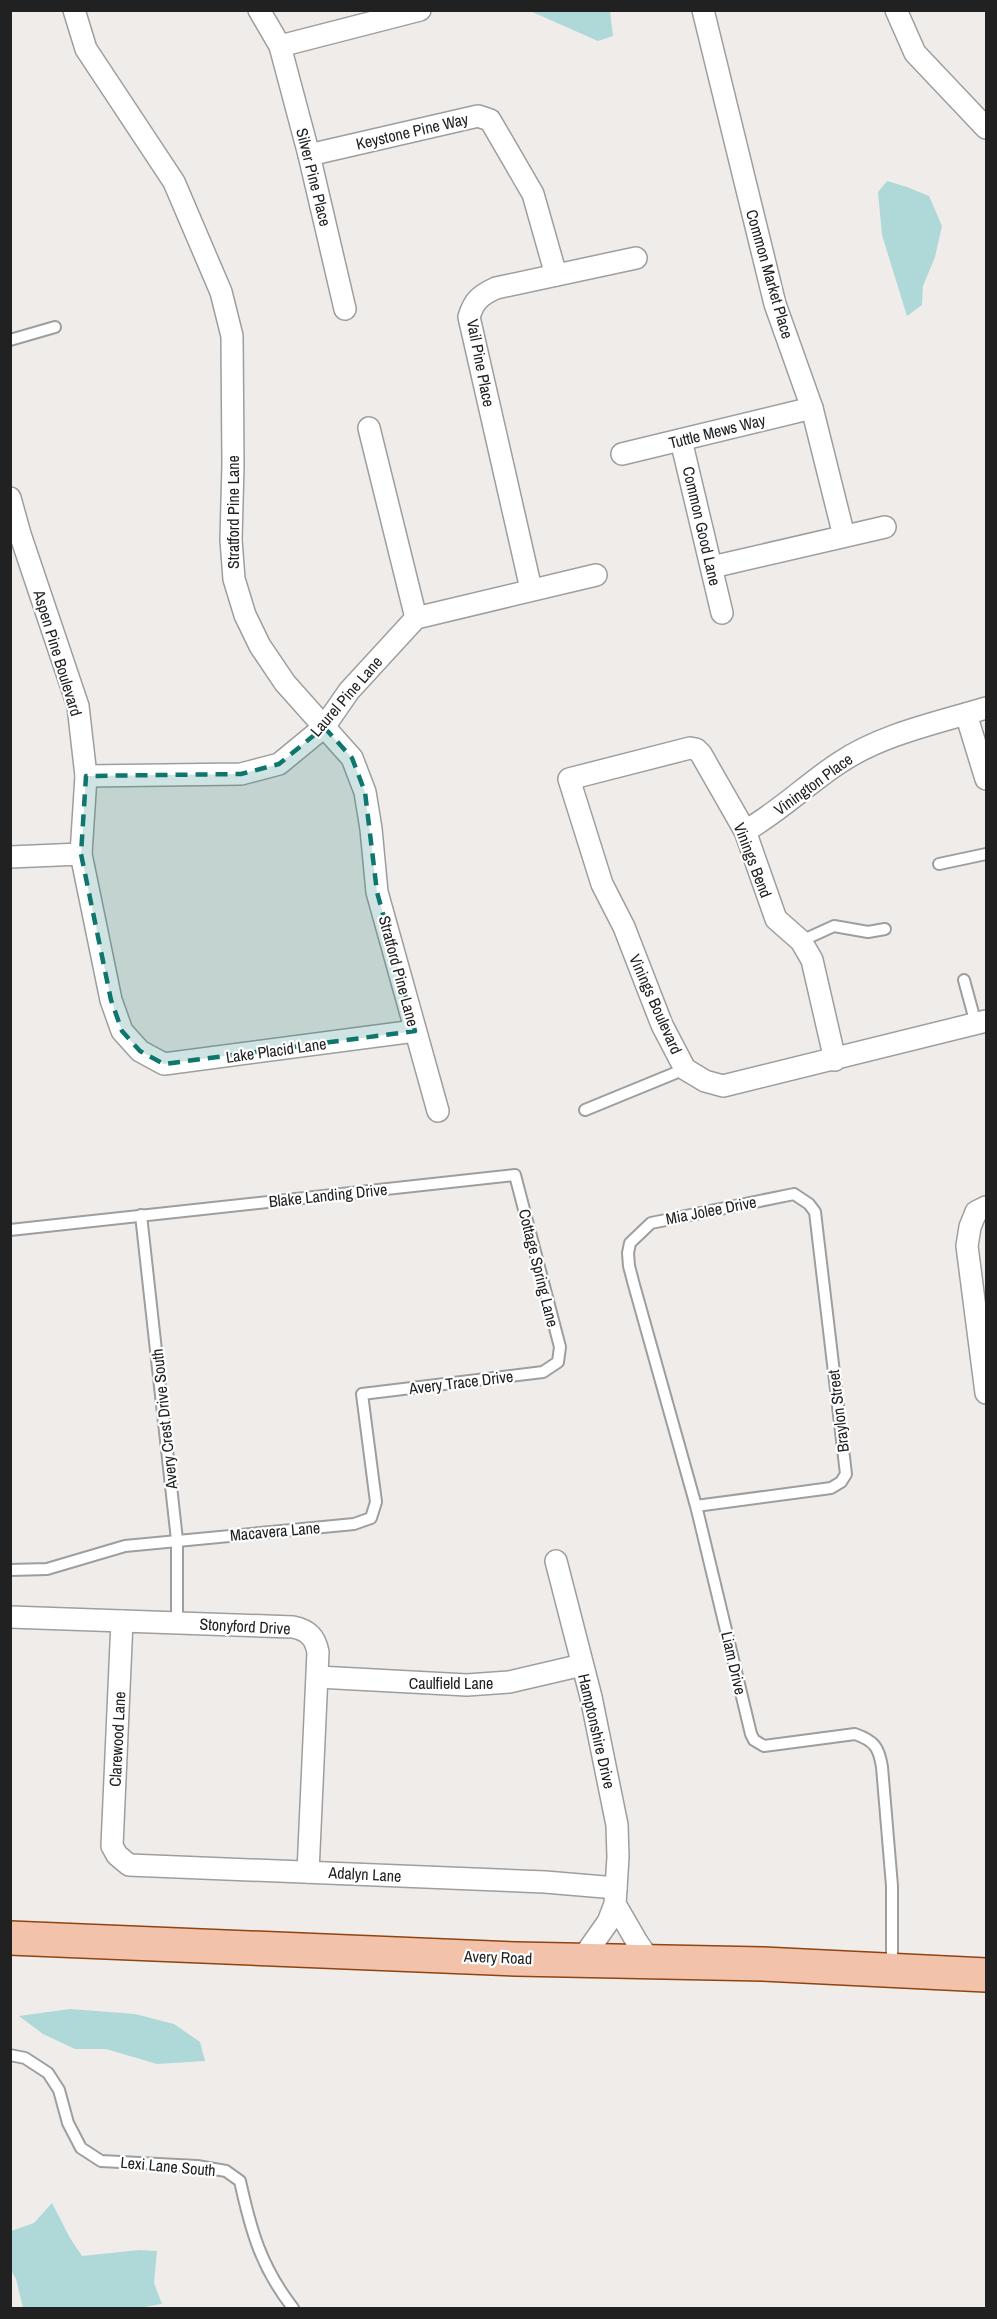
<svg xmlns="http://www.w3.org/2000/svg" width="997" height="2319" viewBox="0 0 997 2319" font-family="'Archivo Narrow',sans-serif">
	<rect width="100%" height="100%" fill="#f0ece9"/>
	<!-- water -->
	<g fill="#aed9d8">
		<path d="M530,11H610L613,36L598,41Z"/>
		<path d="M887,181L907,187L929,196L942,226L935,257L923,286L922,305L907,316L882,235L878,192Z"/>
		<path d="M70,2009L135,2014L174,2024L200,2042L205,2061L157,2064L106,2049H75L43,2034L19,2016Z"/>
		<path d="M52,2203L70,2238L82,2256L139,2250L157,2251L154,2283L162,2304L138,2308H23L16,2279L11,2270V2231L34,2223Z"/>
	</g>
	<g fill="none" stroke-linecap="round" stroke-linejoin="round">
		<!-- lane casing -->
		<g stroke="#9e9e9e" stroke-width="14">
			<g id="lane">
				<path d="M10,340L55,327"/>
				<path d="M939,864L986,854"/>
				<path d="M801,941L834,926L868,932L885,929"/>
				<path d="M964,980L976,1024"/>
				<path d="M585,1110L685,1069"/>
				<path d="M141,1215L177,1540V1623"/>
				<path d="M10,1230L515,1175L560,1347L558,1362L543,1372L362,1394L376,1502L371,1518L354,1524L125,1546L47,1569L10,1570"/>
				<path d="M696,1506L831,1488L841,1482L846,1474L815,1212L809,1204L794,1194L651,1223L630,1243L628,1253L629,1266L634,1285L696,1506L699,1518L751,1734L754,1740L764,1746L855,1734C875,1741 879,1748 882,1767L892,1886V1967"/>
				<path d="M10,2055L25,2058L48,2073L59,2090L68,2123L81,2148L101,2161L197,2166L226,2171L240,2181C251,2231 261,2267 293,2308"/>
			</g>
		</g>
		<!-- street casing -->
		<g stroke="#9e9e9e" stroke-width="24">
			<g id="street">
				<path d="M74,10L86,49L174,182L221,292L232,336L233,465L231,540L234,579L245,615L260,646L285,683L352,758L365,792L371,829L377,892L438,1111"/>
				<path d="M259,10L280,46L309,155L345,309"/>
				<path d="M703,10L775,304L812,408L844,536"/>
				<path d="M896,10L915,53L986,128"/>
				<path d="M280,46L420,10"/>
				<path d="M309,155L478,116L490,120L533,194L556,275"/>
				<path d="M369,428L416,618"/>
				<path d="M681,440L722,613"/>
				<path d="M622,454L812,408"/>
				<path d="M10,498L20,534L78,706L86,776L81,854L111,1000L122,1031L140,1051L164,1064L415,1031"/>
				<path d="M712,567L885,527"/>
				<path d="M531,589L469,317C474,300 481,295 496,288L636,258"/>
				<path d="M966,714L986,779"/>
				<path d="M86,776L241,774L279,764L324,727L349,691L416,618L596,575"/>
				<path d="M745,831C779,812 807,784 839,763C882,734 937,723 986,708"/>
				<path d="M10,857L81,854"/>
				<path d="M835,1060L812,960L801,941L776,919L745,831L701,754L696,749L690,748L569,779L602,884L624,927L662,1025L685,1069L705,1081L723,1086L986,1021"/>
				<path d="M986,1207L976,1212L970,1227L967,1246L986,1393"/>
				<path d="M556,1561L591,1697L617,1825L618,1857L615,1904L608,1922L582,1959"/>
				<path d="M10,1617L293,1627C308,1630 315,1637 318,1652L308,1872"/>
				<path d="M122,1621L112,1846L117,1855L129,1865L545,1882L616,1888"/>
				<path d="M318,1677L467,1685L509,1682L582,1665"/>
				<path d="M615,1904L637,1942L650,1961"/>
			</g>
		</g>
		<!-- primary casing -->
		<g stroke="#8e4510" stroke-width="36">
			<path id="primary" d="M10,1938L516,1959L763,1964L986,1975"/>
		</g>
		<!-- lane -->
		<use href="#lane" stroke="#fff" stroke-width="10"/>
		<!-- street -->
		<use href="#street" stroke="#fff" stroke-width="21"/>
		<!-- primary -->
		<use href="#primary" stroke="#f3c2ab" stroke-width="33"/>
	</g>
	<!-- marked area -->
	<path fill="#0f766e" fill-opacity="0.2" stroke="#0f766e" stroke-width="4.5" stroke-dasharray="12 8" stroke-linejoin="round" d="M324,727L352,758L365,792L377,892L415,1031L164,1064L140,1051L122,1031L111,1000L81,854L86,776L241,774L279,764Z"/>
	<g text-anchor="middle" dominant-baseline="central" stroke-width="4.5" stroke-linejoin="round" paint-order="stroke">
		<!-- street labels -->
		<g font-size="16" fill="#212121" stroke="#fff">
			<text transform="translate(412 131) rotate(-13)">Keystone Pine Way</text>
			<text transform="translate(314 177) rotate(76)">Silver Pine Place</text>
			<text transform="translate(770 274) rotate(74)">Common Market Place</text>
			<text transform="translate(481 363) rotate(79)">Vail Pine Place</text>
			<text transform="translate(717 431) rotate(-14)">Tuttle Mews Way</text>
			<text transform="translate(233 512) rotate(-90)">Stratford Pine Lane</text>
			<text transform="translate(702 526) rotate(77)">Common Good Lane</text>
			<text transform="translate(58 653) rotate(73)">Aspen Pine Boulevard</text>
			<text transform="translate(346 696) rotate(-49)">Laurel Pine Lane</text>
			<text transform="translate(813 784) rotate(-36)">Vinington Place</text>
			<text transform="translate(753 860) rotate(69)">Vinings Bend</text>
			<text transform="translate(399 971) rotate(75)">Stratford Pine Lane</text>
			<text transform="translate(656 1004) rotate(66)">Vinings Boulevard</text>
			<text transform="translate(276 1050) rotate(-8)">Lake Placid Lane</text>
			<text transform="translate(328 1195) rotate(-6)">Blake Landing Drive</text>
			<text transform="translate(711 1210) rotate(-11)">Mia Jolee Drive</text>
			<text transform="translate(539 1268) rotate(76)">Cottage Spring Lane</text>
			<text transform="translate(461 1382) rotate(-7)">Avery Trace Drive</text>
			<text transform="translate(838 1411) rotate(-97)">Braylon Street</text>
			<text transform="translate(164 1419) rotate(-96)">Avery Crest Drive South</text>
			<text transform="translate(275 1531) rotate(-5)">Macavera Lane</text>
			<text transform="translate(245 1626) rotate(3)">Stonyford Drive</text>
			<text transform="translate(734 1663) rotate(77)">Liam Drive</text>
			<text x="451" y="1683">Caulfield Lane</text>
			<text transform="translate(597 1731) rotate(77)">Hamptonshire Drive</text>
			<text transform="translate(117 1739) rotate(-87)">Clarewood Lane</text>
			<text transform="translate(365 1874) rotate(3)">Adalyn Lane</text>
			<text transform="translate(498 1957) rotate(2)">Avery Road</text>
			<text transform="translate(168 2166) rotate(5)">Lexi Lane South</text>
		</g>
	</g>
	<!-- border -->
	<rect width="997" height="2319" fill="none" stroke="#212121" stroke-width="24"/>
</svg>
